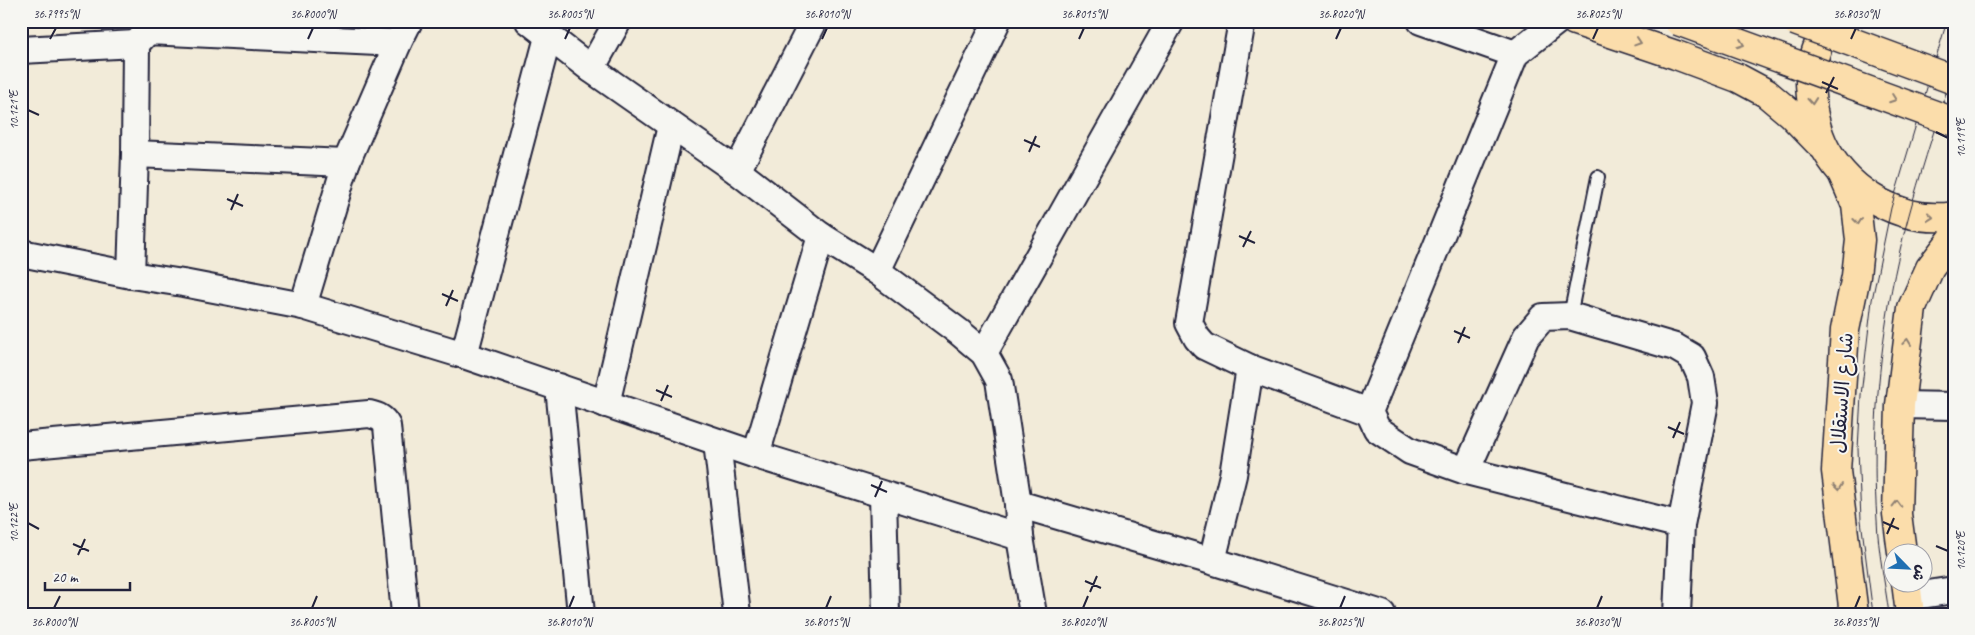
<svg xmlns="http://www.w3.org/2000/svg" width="1975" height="635" viewBox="0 0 1975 635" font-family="Caveat,'Playpen Sans Arabic',sans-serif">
	<rect width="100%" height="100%" fill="#f2ebd9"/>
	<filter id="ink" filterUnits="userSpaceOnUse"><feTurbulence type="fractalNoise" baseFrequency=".02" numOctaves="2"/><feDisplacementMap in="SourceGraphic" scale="10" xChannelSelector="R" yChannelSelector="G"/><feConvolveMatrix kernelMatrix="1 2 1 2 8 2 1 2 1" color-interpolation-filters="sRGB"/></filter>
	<g filter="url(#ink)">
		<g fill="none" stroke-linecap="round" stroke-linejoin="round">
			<!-- service casing -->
			<g stroke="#22223b" stroke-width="16">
				<path id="service" d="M1570,316L1598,177"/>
			</g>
			<!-- minor casing -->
			<g stroke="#22223b" stroke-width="30">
				<g id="minor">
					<path d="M529,21L591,69L737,171L821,236L877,271L959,332L984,353L999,380L1018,504L1020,537L1033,614"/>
					<path d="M1242,21L1189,323L1197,338L1204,346L1250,368L1369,412"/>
					<path d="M1421,21L1515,54"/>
					<path d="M1557,21L1515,54L1369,412L1377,429L1410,451L1466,471L1526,337L1543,317L1570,316L1675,347L1692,357L1701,377L1705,403L1681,525L1677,614"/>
					<path d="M21,50L136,44"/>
					<path d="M591,69L618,21"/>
					<path d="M135,154L346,163"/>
					<path d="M737,171L814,21"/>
					<path d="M21,253L131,275L183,283L303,306L464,355L756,455L1020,537"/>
					<path d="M877,271L997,21"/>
					<path d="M131,275L135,154L136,44L148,31L398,43"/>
					<path d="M303,306L346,163L398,43L409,21"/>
					<path d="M984,353L1171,21"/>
					<path d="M464,355L548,37"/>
					<path d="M559,387L581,614"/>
					<path d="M606,404L671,126"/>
					<path d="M1900,405L1954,406"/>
					<path d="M717,442L737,614"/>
					<path d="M21,446L369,414C378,416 383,418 387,426L405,614"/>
					<path d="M756,455L821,236"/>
					<path d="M1466,471L1681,525"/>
					<path d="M883,495L886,614"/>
					<path d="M1018,504L1212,561L1382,614"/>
					<path d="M1212,561L1233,475L1250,368"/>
					<path d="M1908,597L1954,590"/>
				</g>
			</g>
			<!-- primary casing -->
			<g stroke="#22223b" stroke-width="31">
				<g id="primary">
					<path d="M1843,175L1856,205L1860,240L1856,276L1845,330L1836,471L1854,614"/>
					<path d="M1902,552L1897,514L1900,405L1912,308L1930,268L1954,237"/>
					<path d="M1906,582L1910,614"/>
				</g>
			</g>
			<!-- trunk casing -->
			<g stroke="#22223b" stroke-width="31">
				<g id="trunk">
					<path d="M1575,21L1676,55L1738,78L1766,93L1791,114L1820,144"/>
					<path d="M1829,21C1820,40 1810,61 1810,83C1811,105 1815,130 1826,150C1851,194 1902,224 1954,216"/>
				</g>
			</g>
			<!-- service -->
			<use href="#service" stroke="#f6f6f2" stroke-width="12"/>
			<!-- minor -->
			<use href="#minor" stroke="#f6f6f2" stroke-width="26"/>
			<!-- primary -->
			<use href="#primary" stroke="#fbddab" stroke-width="28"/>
			<!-- trunk -->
			<use href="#trunk" stroke="#fbddab" stroke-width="28"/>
			<!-- tram -->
			<g stroke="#22223b" stroke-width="1">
				<path d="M1873,614L1861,520L1858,449L1861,395L1872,300L1891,208L1947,21"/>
				<path d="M1889,614C1885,583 1878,551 1877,520C1872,449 1877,375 1889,305C1902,224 1930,146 1954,67"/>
			</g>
			<!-- motorway-bridge casing -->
			<g stroke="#22223b" stroke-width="31" stroke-linecap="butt">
				<g id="motorway-bridge">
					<path d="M1678,21L1954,122"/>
					<path d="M1795,21L1954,80"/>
				</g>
			</g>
			<!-- motorway-bridge -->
			<use href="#motorway-bridge" stroke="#fbddab" stroke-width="28"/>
		</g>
		<!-- one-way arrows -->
		<defs><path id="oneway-chevron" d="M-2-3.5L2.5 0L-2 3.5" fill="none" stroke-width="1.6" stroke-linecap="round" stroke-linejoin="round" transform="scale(1.25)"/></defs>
		<g stroke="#8e8073">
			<use href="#oneway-chevron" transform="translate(1638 42) rotate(18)"/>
			<use href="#oneway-chevron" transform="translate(1741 44) rotate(20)"/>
			<use href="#oneway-chevron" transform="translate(1893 99) rotate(20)"/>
			<use href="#oneway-chevron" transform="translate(1812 101) rotate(85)"/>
			<use href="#oneway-chevron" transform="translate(1930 217) rotate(6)"/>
			<use href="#oneway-chevron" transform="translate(1858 221) rotate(83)"/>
			<use href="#oneway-chevron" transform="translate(1907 342) rotate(-83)"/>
			<use href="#oneway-chevron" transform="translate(1838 487) rotate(83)"/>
			<use href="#oneway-chevron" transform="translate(1897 504) rotate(-89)"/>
		</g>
	</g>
	<!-- ticks -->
	<path fill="none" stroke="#22223b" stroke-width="2" d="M50,39L56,28M308,39L313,28M565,39L570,28M822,39L827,28M1079,39L1084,28M1336,39L1341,28M1593,39L1598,28M1851,39L1856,28M1822,82L1838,89M1826,93L1834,77M28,110L39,115M1936,132L1948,138M1024,140L1040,147M1029,152L1036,136M227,199L243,206M231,210L238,194M1239,236L1255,243M1243,247L1251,231M442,294L458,301M446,306L453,290M1454,331L1470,338M1458,343L1465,327M656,390L672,397M661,401L668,385M1668,427L1684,434M1673,438L1680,422M871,485L887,492M875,497L882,481M1883,522L1899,529M28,523L39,529M1887,534L1894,518M73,544L89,551M1936,546L1948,551M78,555L85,539M1085,581L1101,588M1090,592L1097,576M54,608L60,596M312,608L317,596M569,608L574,596M826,608L831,596M1083,608L1088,596M1340,608L1345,596M1597,608L1602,596M1855,608L1860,596"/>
	<g text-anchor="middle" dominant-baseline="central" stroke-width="4" stroke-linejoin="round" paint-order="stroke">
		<!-- street labels -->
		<g font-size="20" fill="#22223b" stroke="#f6f6f2">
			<text transform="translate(1842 393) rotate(-86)">شارع الاستقلال</text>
		</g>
	</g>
	<!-- margin -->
	<rect width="1975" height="635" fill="none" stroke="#f6f6f2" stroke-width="55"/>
	<!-- north arrow -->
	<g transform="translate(1908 568) rotate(114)"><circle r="24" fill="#f6f6f2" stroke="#a1a1a9"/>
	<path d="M0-4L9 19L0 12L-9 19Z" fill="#1f6fb2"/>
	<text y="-8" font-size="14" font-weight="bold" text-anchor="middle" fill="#22223b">ش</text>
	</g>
	<!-- scale -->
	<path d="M45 582v8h85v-8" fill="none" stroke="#22223b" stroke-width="2.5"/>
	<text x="52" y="582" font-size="15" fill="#22223b" stroke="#f6f6f2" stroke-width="4" paint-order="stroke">20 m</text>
	<rect x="28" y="28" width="1920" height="580" fill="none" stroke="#22223b" stroke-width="2"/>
	<g font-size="12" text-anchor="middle" fill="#22223b">
		<text x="56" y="18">36.7995°N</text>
		<text x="313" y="18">36.8000°N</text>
		<text x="570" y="18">36.8005°N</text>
		<text x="827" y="18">36.8010°N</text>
		<text x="1084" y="18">36.8015°N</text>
		<text x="1341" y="18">36.8020°N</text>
		<text x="1598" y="18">36.8025°N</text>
		<text x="1856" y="18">36.8030°N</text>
		<text transform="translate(14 110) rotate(-90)" y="4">10.121°E</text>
		<text transform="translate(1961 138) rotate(-90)" y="4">10.119°E</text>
		<text transform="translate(14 523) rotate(-90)" y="4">10.122°E</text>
		<text transform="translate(1961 551) rotate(-90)" y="4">10.120°E</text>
		<text x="54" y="626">36.8000°N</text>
		<text x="312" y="626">36.8005°N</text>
		<text x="569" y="626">36.8010°N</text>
		<text x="826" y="626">36.8015°N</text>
		<text x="1083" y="626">36.8020°N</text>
		<text x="1340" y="626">36.8025°N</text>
		<text x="1597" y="626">36.8030°N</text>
		<text x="1855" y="626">36.8035°N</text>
	</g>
</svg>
